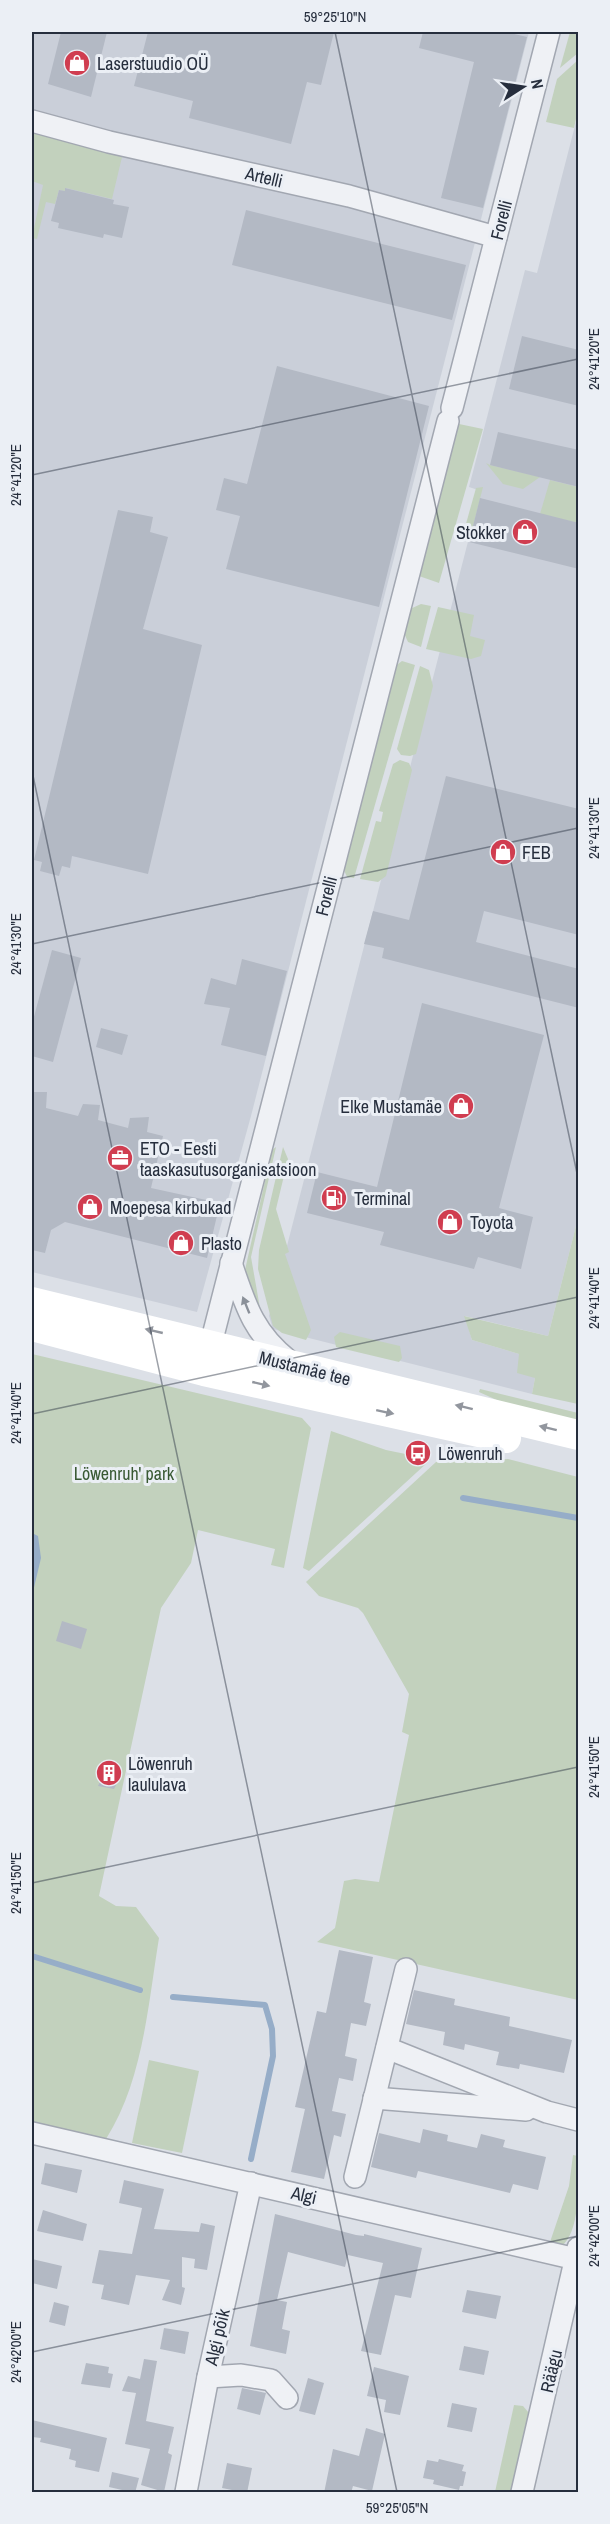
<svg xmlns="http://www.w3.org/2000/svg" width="610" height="2524" viewBox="0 0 610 2524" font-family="'Archivo Narrow',sans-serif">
	<rect width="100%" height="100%" fill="#dce0e7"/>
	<!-- built -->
	<g fill="#cacfd9">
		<path d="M32,32H529L251,1116L197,1312L32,1272Z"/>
		<path d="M578,114V1218L548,1336L465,1316L472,1340L519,1354L535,1378L532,1394L273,1329L269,1316L481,491L469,487L525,270L537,273Z"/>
	</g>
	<!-- green -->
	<g fill="#c2d1bd">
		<path d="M570,32H578V53L560,68Z"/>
		<path d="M578,60V110L574,128L546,122L557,79Z"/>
		<path d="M32,131L122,157L112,199L66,188L65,191L59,190L55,204L46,202L37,239L32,238L43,185L32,181Z"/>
		<path d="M459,424L483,429L439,583L419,576L453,429Z"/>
		<path d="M486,463L490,465L540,477L523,489L503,484Z"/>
		<path d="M550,480L578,487V523L540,514Z"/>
		<path d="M483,487L469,542L462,538L476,488Z"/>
		<path d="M421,604L431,606L421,647L408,642L403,631L408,610Z"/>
		<path d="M438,607L474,615L470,636L485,640L481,656L471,659L426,649Z"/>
		<path d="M402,661L415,665L354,878L347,877L343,868L394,667Z"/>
		<path d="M420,666L429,670L433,686L416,754L410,756L401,755L397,749Z"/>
		<path d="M400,760L409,763L412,770L386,876L378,882L360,879L376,821L381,822L383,812L379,811L393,764Z"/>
		<path d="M276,1147L251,1257L261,1314L248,1286L245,1270L272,1150Z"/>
		<path d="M283,1147L288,1159L276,1209L289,1252L285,1254L311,1330L306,1340L282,1333L273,1326L258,1269L259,1250Z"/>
		<path d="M578,1218V1404L532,1394L535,1378L517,1373L519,1354L472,1340L464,1316L548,1336Z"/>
		<path d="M340,1332L400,1346L402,1358L399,1362L336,1347L334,1337Z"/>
		<path d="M32,1354L302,1418L311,1428L284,1568L271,1565L275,1549L198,1530L191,1563L161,1608L99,1896L116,1906L136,1907L159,1938C148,2005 143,2081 106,2139L93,2140L32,2125Z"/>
		<path d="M480,1389L578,1413V1424L519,1410L479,1392Z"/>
		<path d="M331,1431L386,1450L425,1458L428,1462L309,1571L303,1568Z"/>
		<path d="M450,1458L470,1461L508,1459L578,1477V2000L317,1942L335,1928L344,1881L355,1879L379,1882L409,1735L402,1732L409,1694L363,1613L358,1608L319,1596L306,1582L436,1462Z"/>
		<path d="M149,2060L199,2071L182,2153L132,2143Z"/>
		<path d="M573,2155L578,2156C578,2180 581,2226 564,2244L549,2245L569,2186Z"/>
		<path d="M514,2405L523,2406L529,2413L513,2492H495Z"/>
	</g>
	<!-- water -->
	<path fill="#96adc8" d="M32,1533L38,1536L41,1558L32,1596Z"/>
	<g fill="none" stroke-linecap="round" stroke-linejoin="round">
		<!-- stream -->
		<g stroke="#96adc8" stroke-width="6">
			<path d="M463,1498L578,1518"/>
			<path d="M32,1956L140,1990"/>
			<path d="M173,1997L265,2005L272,2029L273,2056L251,2159"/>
		</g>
	</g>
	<!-- building -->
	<g fill="#b3b9c4">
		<path d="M61,32H107L91,97L48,84Z"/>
		<path d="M148,32H334L321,85L307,82L291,144L189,118L193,101L134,86Z"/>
		<path d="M423,32H506L527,37L483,208L441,198L474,62L419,48Z"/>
		<path d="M65,188L114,200L113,204L129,207L122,238L104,234L103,238L58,228L59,223L51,221L59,190L65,191Z"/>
		<path d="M246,210L466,265L452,320L232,265Z"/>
		<path d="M522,336L579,350V406L509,389Z"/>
		<path d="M277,366L429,406L379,607L226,569L240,516L216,510L224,478L247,484Z"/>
		<path d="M498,432L579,450V487L490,465Z"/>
		<path d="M480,498L579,523V569L469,542Z"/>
		<path d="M118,510L153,517L150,532L168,537L143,629L202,645L148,874L72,856L70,868L62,866L59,876L40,871L42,862L34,860Z"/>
		<path d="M446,776L579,809V935L484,911L476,942L579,969V1008L382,958L384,948L364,944L373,911L409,920Z"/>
		<path d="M52,950L81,958L53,1062L32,1056V1024Z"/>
		<path d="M242,959L287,971L266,1056L221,1045L230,1008L204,1004L211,978L236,985Z"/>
		<path d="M422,1003L544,1035L499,1208L533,1217L521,1269L478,1257L474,1269L380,1245L384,1232L307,1213L317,1172L377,1187Z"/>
		<path d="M101,1028L128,1035L122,1055L96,1047Z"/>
		<path d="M32,1092H47L46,1108L78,1116L83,1104L100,1105L98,1120L128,1128L130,1118L149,1117L147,1132L163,1136L151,1188L220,1203L207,1258L65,1222L51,1230L45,1253L32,1250Z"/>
		<path d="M62,1621L87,1629L81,1649L56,1641Z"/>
		<path d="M107,1768L119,1779L114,1789L98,1786Z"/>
		<path d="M339,1950L373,1957L364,2002L371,2004L366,2026L351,2023L345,2056L357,2059L353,2081L339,2078L332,2111L346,2114L341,2137L334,2135L324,2179L291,2172L305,2109L295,2107L317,2011L326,2013Z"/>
		<path d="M414,1990L455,1999L454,2005L510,2017L509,2026L572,2040L564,2073L520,2064L519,2069L496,2065L499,2052L465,2044L464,2050L443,2045L445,2032L406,2024Z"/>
		<path d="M423,2129L448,2135L447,2141L477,2148L481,2134L505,2140L503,2147L546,2157L538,2190L513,2184L510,2193L418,2171L416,2178L371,2167L379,2133L420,2143Z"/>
		<path d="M45,2163L82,2170L77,2193L41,2184Z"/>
		<path d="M124,2180L164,2189L154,2229L199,2232L201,2223L215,2226L207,2270L194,2268L195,2259L182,2257V2287L185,2288L181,2305L162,2300L170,2280L136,2275L129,2305L101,2299L104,2285L92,2283L99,2250L132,2254L142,2208L119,2203Z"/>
		<path d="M43,2210L87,2224L83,2241L37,2231Z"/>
		<path d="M275,2214L356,2235L364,2236V2234L422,2248L411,2298L395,2295L381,2355L361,2351L383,2263L348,2255L345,2267L288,2252L277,2300L287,2302L282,2329L290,2331L286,2354L250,2346Z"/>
		<path d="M32,2259L62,2266L57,2289L32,2283Z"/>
		<path d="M467,2290L501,2296L496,2319L462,2312Z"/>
		<path d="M54,2302L69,2306L65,2326L49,2322Z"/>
		<path d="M164,2328L189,2332L185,2354L160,2349Z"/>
		<path d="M464,2346L489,2351L484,2375L459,2370Z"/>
		<path d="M144,2359L157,2361L146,2421L174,2427L168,2453L172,2455L164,2492L141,2485L150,2449L125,2444L136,2393L122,2391L128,2376L140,2379Z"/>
		<path d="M86,2363L109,2367L108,2373L113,2374L110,2388L81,2384Z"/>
		<path d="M374,2367L409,2376L400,2415L384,2412L386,2400L367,2396Z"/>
		<path d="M308,2378L324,2383L315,2415L299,2411Z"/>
		<path d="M242,2388L266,2393L260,2415L237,2409Z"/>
		<path d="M452,2403L477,2408L472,2432L447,2427Z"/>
		<path d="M32,2420L107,2438L99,2472L75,2467L76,2461L69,2459L71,2449L40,2442L41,2438L32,2437Z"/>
		<path d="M366,2428L385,2434L372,2491L353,2486L351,2493H324L333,2449L359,2456Z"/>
		<path d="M439,2459L464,2465L462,2471L466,2472L463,2486H460L459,2490L433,2484L434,2480L423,2478L427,2460L438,2462Z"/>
		<path d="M227,2463L252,2468L247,2493L222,2488Z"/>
		<path d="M112,2472L139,2478L135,2493L109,2487Z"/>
	</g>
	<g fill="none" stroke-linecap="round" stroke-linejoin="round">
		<!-- street casing -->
		<g stroke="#a2a7b1" stroke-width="24">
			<g id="street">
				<path d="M32,121L109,142L349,196L496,237"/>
				<path d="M452,408L549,32"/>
				<path d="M231,1263C245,1304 253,1333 289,1361"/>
				<path d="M207,1359L448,421"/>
				<path d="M387,2048L547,2112L578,2120"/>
				<path d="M374,2098L526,2110"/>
				<path d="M32,2133L576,2259"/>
				<path d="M355,2177L406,1969"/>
				<path d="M208,2377L241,2375L271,2380L287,2398"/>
				<path d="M186,2492L208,2377L251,2183"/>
				<path d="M522,2492L578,2248"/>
			</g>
		</g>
		<!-- street -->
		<use href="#street" stroke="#eff1f5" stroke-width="21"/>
		<!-- secondary -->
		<g stroke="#fff" stroke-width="30">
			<path d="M32,1302L578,1435"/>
			<path d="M32,1326L204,1371L506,1438"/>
		</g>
	</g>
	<!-- one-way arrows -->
	<defs><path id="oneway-solid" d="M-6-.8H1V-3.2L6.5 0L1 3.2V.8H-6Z" transform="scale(1.5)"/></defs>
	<use fill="#8a9099" href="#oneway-solid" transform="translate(246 1305) rotate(-112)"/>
	<g fill="#92969e">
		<use href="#oneway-solid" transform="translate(154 1331) rotate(-167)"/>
		<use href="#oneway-solid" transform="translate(261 1384) rotate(13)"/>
		<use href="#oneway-solid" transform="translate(464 1407) rotate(-166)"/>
		<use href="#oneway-solid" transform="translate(385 1412) rotate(12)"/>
		<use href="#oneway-solid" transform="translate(548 1428) rotate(-166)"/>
	</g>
	<!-- ticks -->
	<path fill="none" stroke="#262e3d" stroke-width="1.5" stroke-opacity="0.45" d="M335,32L578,1178M32,475L578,359M32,771L397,2492M32,944L578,828M32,1414L578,1297M32,1883L578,1767M32,2352L578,2236"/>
	<!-- icons -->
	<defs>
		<g id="shop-disc" transform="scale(1.35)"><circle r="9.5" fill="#d03d50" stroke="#ebeff5"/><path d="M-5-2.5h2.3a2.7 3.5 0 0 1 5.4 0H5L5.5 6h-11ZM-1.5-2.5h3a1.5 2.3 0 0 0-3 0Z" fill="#fff"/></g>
		<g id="office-disc" transform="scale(1.35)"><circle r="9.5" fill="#d03d50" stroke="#ebeff5"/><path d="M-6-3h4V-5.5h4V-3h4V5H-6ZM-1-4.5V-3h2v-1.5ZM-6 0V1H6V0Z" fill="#fff"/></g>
		<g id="fuel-disc" transform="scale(1.35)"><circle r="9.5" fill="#d03d50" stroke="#ebeff5"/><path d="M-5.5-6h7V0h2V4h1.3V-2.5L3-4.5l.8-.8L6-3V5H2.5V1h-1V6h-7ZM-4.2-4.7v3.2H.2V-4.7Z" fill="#fff"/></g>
		<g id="bus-disc" transform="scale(1.35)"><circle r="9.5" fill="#d03d50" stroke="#ebeff5"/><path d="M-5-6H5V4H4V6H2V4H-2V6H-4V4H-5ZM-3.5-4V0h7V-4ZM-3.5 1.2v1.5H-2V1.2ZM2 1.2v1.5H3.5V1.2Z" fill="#fff"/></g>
		<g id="building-disc" transform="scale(1.35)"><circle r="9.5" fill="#d03d50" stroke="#ebeff5"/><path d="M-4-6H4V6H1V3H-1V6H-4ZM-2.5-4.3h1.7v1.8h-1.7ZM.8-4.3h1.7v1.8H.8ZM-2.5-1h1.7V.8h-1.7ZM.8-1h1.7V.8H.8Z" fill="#fff"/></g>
	</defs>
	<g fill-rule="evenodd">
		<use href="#shop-disc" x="77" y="63"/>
		<use href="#shop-disc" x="525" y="532"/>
		<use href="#shop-disc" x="503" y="852"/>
		<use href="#shop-disc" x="461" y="1106"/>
		<use href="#office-disc" x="120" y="1158"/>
		<use href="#fuel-disc" x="334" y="1198"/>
		<use href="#shop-disc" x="90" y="1207"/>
		<use href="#shop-disc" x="450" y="1222"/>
		<use href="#shop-disc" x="181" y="1243"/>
		<use href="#bus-disc" x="418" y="1453"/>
		<use href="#building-disc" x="109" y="1773"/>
	</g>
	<g text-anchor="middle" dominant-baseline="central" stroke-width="6" stroke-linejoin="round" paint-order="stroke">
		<!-- poi labels -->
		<g font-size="18" fill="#262e3d" stroke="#ebeff5" text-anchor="start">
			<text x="97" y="63">Laserstuudio OÜ</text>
			<text x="506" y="532" text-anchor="end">Stokker</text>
			<text x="522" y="852">FEB</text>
			<text x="442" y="1106" text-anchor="end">Elke Mustamäe</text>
			<text x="140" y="1148">ETO - Eesti<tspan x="140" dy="21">taaskasutusorganisatsioon</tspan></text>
			<text x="354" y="1198">Terminal</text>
			<text x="110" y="1207">Moepesa kirbukad</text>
			<text x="470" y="1222">Toyota</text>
			<text x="201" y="1243">Plasto</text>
			<text x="438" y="1453">Löwenruh</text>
			<text x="128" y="1763">Löwenruh<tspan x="128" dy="21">laululava</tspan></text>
		</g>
		<!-- street labels -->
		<g font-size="18" fill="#262e3d" stroke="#ebeff5">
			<text transform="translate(264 177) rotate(13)">Artelli</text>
			<text transform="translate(501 220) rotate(-76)">Forelli</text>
			<text transform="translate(326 896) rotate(-76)">Forelli</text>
			<text transform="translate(305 1368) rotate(14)">Mustamäe tee</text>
			<text transform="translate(304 2195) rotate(13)">Algi</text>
			<text transform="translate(217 2337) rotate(-77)">Algi põik</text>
			<text transform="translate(551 2371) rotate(-77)">Räägu</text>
		</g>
		<!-- park labels -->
		<g font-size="18" fill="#395933" stroke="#ebeff5">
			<text x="124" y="1473">Löwenruh' park</text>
		</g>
	</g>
	<!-- border -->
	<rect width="610" height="2524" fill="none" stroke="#ebeff5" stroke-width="66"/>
	<!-- north arrow -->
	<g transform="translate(523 87) rotate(78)" stroke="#ebeff5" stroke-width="4.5" paint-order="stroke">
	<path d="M0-4.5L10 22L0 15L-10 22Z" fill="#262e3d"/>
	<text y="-9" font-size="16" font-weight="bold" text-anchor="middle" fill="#262e3d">N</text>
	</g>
	<rect x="33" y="33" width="544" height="2458" fill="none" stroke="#262e3d" stroke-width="2"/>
	<g font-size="15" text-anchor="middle" fill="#262e3d">
		<text x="335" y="22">59°25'10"N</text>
		<text transform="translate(594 359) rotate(-90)" y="5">24°41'20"E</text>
		<text transform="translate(16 475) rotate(-90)" y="5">24°41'20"E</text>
		<text transform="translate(594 828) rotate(-90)" y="5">24°41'30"E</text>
		<text transform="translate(16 944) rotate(-90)" y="5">24°41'30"E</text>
		<text transform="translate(594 1298) rotate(-90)" y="5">24°41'40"E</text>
		<text transform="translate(16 1413) rotate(-90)" y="5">24°41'40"E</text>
		<text transform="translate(594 1767) rotate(-90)" y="5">24°41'50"E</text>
		<text transform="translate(16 1883) rotate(-90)" y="5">24°41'50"E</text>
		<text transform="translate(594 2236) rotate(-90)" y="5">24°42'00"E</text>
		<text transform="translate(16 2352) rotate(-90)" y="5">24°42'00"E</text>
		<text x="397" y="2513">59°25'05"N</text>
	</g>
</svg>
